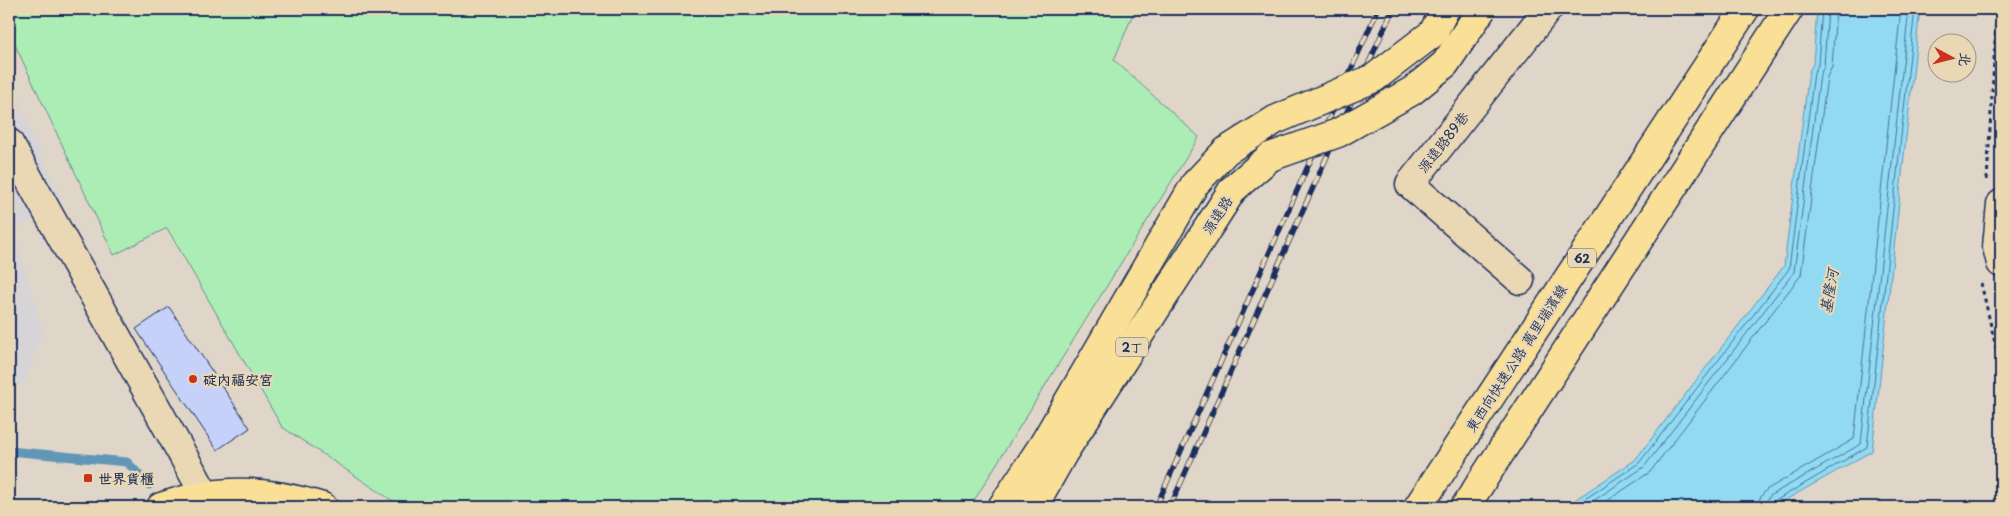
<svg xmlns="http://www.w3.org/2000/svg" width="2010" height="516" viewBox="0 0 2010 516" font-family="'Playpen Sans','LXGW WenKai TC',sans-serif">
	<rect width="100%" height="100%" fill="#dfd6c9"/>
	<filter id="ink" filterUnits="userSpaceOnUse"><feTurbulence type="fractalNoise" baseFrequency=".02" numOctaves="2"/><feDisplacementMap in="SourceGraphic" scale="10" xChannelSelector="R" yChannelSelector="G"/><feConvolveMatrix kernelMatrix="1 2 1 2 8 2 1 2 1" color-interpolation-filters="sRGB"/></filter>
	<g filter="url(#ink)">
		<!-- built -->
		<path fill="#d7d4d7" d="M9,80L62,201L13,230L43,330L25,385L9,389Z"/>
		<!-- green -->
		<path fill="#acedb5" stroke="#648e8a" d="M9,9H1135L1114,60L1199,137L970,507H402L282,427L167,228L114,255L9,32Z"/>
		<!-- water -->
		<path fill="#91daf2" stroke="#6296b7" d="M1817,9H1920L1872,451L1773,507H1564L1635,460L1784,266L1809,71L1813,64Z"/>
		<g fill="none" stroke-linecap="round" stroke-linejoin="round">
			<!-- shore -->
			<g stroke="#4a7399" stroke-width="1">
				<path d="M1573,507L1639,463L1789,269L1814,73L1818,65L1822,9"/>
				<path d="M1584,507L1644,467L1794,272L1820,75L1824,66L1828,9"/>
				<path d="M1598,507L1650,472L1801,275L1827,77L1832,67L1836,9"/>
				<path d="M1758,507L1760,498L1766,490L1854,439L1901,9"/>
				<path d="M1765,507L1766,501L1771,495L1861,444L1909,9"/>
				<path d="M1772,507L1775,501L1867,447L1915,9"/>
			</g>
			<!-- stream -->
			<path stroke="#6296b7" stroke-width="9" d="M9,451L127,462L149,485"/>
		</g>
		<!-- building -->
		<path fill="#c5d1f8" stroke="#1b2f5e" d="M169,307L250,428L217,450L136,329Z"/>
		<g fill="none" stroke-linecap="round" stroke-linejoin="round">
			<!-- minor casing -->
			<g stroke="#1b2f5e" stroke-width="31">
				<g id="minor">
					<path d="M9,143L205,495"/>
					<path d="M2001,204L1997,247L2001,263"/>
					<path d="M1520,280L1410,184L1548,9"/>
				</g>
			</g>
			<!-- major casing -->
			<g stroke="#1b2f5e" stroke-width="31">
				<g id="major">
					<path d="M161,507C219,487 265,489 323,507"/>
					<path d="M1002,507L1043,445L1195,184"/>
					<path d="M1033,507L1064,452L1233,189"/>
				</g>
			</g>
			<!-- highway casing -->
			<g stroke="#1b2f5e" stroke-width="31">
				<g id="highway">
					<path d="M1418,507L1745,9"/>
					<path d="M1465,507L1789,9"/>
				</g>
			</g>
			<!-- path -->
			<g stroke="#1b2f5e" stroke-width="3" stroke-dasharray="4 4" stroke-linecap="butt">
				<path d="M1987,180L1997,9"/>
				<path d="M1981,283L2001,369"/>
			</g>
			<!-- minor -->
			<use href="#minor" stroke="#ead8b5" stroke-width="28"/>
			<!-- major -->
			<use href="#major" stroke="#fadf96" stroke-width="28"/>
			<!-- highway -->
			<use href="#highway" stroke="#fadf96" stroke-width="28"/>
			<!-- rail casing -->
			<g stroke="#1b2f5e" stroke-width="5.5">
				<g id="rail">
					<path d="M1156,507L1378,9"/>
					<path d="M1170,507L1393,9"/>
				</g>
			</g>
			<!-- rail -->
			<use href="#rail" stroke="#ead8b5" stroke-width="4" stroke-dasharray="11" stroke-linecap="butt"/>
			<!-- major-bridge casing -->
			<g stroke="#1b2f5e" stroke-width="31" stroke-linecap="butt">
				<g id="major-bridge">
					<path d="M1195,184L1226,151L1275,120L1374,78L1433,33L1445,9"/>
					<path d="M1233,189L1270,157L1338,133L1412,91L1445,64L1482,9"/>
				</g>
			</g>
			<!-- major-bridge -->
			<use href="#major-bridge" stroke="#fadf96" stroke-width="28"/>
		</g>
	</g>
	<!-- markers -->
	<g fill="#c8321e" stroke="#ead8b5" stroke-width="2">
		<circle cx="193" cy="379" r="5"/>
		<rect x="83" y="473" width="10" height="10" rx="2.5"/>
	</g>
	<g text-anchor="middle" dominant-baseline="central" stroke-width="4.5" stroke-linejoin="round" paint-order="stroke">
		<!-- shield labels -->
		<g fill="#ead8b5" stroke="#596278" stroke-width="1">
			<rect x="1568" y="248.5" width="28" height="19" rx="4"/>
			<rect x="1116" y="337.5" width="32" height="19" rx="4"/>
		</g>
		<g font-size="12" font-weight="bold" fill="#1b2f5e">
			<text x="1582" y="258">62</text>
			<text x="1132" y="347">2丁</text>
		</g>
		<!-- street labels -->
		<g font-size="14" fill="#1b2f5e" stroke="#ead8b5">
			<text transform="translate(1443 142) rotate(-52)">源遠路89巷</text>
			<text transform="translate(1217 215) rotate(-57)">源遠路</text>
			<text transform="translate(1516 358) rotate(-57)">東西向快速公路 萬里瑞濱線</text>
		</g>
		<!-- poi labels -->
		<g font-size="14" font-weight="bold" fill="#1b2f5e" stroke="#ead8b5" text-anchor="start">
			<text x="203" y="379">碇內福安宮</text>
			<text x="98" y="478">世界貨櫃</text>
		</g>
		<!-- water labels -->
		<g font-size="15" font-style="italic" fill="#27406d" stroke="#ead8b5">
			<text transform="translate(1828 291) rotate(-80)">基隆河</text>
		</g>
	</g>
	<!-- margin -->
	<rect width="2010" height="516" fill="none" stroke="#ead8b5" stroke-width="30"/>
	<rect x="15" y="15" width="1980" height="486" fill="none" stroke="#1b2f5e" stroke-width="2" filter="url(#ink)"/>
	<!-- north arrow -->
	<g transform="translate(1952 58) rotate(97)"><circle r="24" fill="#ead8b5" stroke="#979492"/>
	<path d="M0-4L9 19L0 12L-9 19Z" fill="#c8321e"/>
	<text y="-8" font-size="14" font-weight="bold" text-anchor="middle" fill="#1b2f5e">北</text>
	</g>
</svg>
